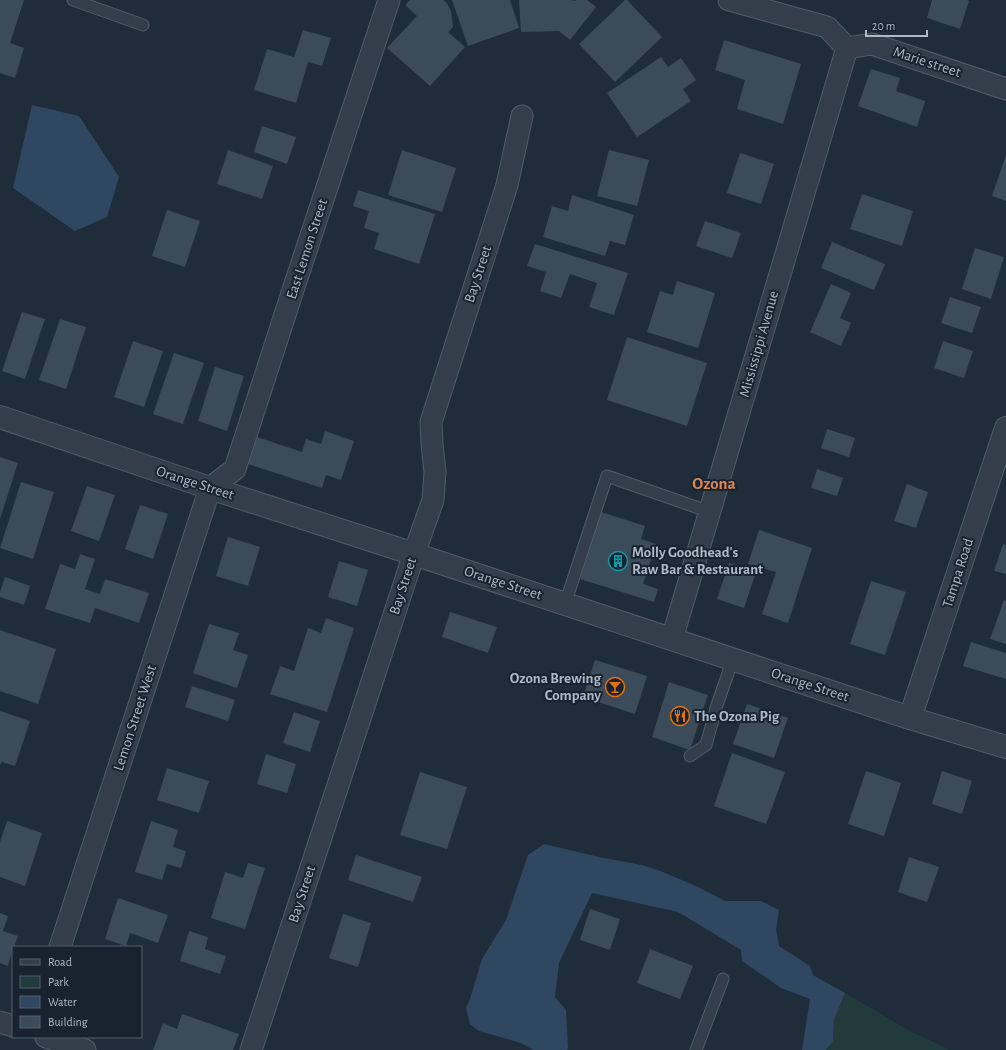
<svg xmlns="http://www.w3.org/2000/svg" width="1006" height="1050" viewBox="0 0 1006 1050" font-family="'Alegreya Sans',sans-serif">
	<rect width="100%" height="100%" fill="#1f2d3a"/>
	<!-- green -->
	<path fill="#213a3b" d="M845,993L910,1031L950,1050H826L833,1041L834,1020Z"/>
	<!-- water -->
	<g fill="#2f4761">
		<path d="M32,105L79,116L119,177L107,217L75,231L13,188Z"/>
		<path d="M544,844L599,857L642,865L658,870L696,886L725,901H761L779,910L776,930L779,946L810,966L813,975L845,993L834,1020L833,1041L826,1050H802L810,999L781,988L742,961L741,950L678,912L592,893L559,963L555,997L566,1010L568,1048L567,1050H533L521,1043L479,1031L470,1024L466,1008L470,999L482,959L506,920L528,855Z"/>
	</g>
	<!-- building -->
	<g fill="#3b4b5a">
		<path d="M0,0H24L10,43L24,48L15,78L0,73Z"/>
		<path d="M410,0H443L447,3L451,11L453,27L448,32L465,47L430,86L387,48L417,16L405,5Z"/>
		<path d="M452,0H510L519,28L468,46Z"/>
		<path d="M519,0H571L575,1L576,0H587L596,7L570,40L559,31L521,32Z"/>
		<path d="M625,0H627L662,37L615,82L579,44Z"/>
		<path d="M932,0H967L969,1L960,29L927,18Z"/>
		<path d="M303,30L331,38L322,66L308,62L296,103L254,90L267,49L294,57Z"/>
		<path d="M724,40L801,64L783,124L737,109L745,80L715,70Z"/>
		<path d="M661,57L668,67L681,58L696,80L683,89L691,101L637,137L607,93Z"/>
		<path d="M871,69L900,78L896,91L925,101L917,127L858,106Z"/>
		<path d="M262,126L296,137L287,164L254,152Z"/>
		<path d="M228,150L273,166L262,199L217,184Z"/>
		<path d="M402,150L456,168L442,212L388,195Z"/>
		<path d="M609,150L649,160L637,206L597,196Z"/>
		<path d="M740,153L774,164L761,204L727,193Z"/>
		<path d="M1006,155V201L992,196Z"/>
		<path d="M358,190L435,214L419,264L374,249L379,233L364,228L369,211L353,206Z"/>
		<path d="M862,194L913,211L902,246L850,229Z"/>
		<path d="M572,195L634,215L625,245L610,241L605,256L543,237L552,206L568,211Z"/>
		<path d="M167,210L200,221L185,267L152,256Z"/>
		<path d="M705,221L741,233L732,258L696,246Z"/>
		<path d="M832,242L885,264L874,290L821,268Z"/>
		<path d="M535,244L628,273L614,315L589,307L597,283L570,274L561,298L540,291L546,272L527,266Z"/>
		<path d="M975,248L1004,257L991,299L962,289Z"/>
		<path d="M677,281L715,293L698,348L647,332L660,291L673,295Z"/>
		<path d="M831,284L851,293L840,318L851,323L841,346L810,332Z"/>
		<path d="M950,297L981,307L972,333L941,323Z"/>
		<path d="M22,312L45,319L25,379L2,371Z"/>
		<path d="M60,319L86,327L66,389L39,380Z"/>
		<path d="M627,337L707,363L687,426L607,400Z"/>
		<path d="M133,341L163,351L144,407L114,397Z"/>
		<path d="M943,341L973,351L964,378L934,368Z"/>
		<path d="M174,353L204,363L183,424L153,414Z"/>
		<path d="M215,367L244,376L227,431L198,421Z"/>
		<path d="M827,429L855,438L849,457L821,448Z"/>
		<path d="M325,431L354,441L341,480L326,475L322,488L248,464L257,437L302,452L306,439L321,444Z"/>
		<path d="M0,457L18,463L0,519Z"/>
		<path d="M817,469L843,478L837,496L811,488Z"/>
		<path d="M21,482L54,492L33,559L0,548Z"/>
		<path d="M907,484L928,492L916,528L894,521Z"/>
		<path d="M87,486L115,495L99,541L71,531Z"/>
		<path d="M140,505L168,514L153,559L125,549Z"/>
		<path d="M601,512L645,526L641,539L656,544L643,584L658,589L654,602L580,579Z"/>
		<path d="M759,530L812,548L788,623L762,614L776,572L748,564Z"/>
		<path d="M228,537L260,547L248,586L216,576Z"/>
		<path d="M1003,544L1006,545V574L994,571Z"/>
		<path d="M80,554L95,559L85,589L100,594L105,579L149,593L139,623L95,608L90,623L45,609L60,564L75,569Z"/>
		<path d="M339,561L368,570L357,606L328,597Z"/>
		<path d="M729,563L756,572L744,608L717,599Z"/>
		<path d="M5,577L30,586L24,605L0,597V592Z"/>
		<path d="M871,581L906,592L885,655L850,644Z"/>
		<path d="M1004,600L1006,601V644L990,639Z"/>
		<path d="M450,612L497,627L488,653L442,637Z"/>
		<path d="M326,618L354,628L327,712L270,694L280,666L294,671L308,628L321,633Z"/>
		<path d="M209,624L239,633L233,650L248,655L237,688L193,673Z"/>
		<path d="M0,630L56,649L38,704L0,691Z"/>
		<path d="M971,642L1006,653V679L963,666Z"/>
		<path d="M595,660L647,676L635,714L583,697Z"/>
		<path d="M669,682L708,695L690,750L652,737Z"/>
		<path d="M192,686L235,700L228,721L185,707Z"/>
		<path d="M747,704L788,718L774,758L733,744Z"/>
		<path d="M0,711L30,721L15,766L2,762L0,765Z"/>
		<path d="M294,712L320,721L310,752L283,743Z"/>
		<path d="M732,753L785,772L766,824L714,806Z"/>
		<path d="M266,754L296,764L287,793L257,784Z"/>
		<path d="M167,768L209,781L199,813L157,800Z"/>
		<path d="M866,771L901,783L884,836L848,824Z"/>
		<path d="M942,771L972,781L962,814L932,804Z"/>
		<path d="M420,772L467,787L447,849L400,835Z"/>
		<path d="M7,821L42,833L25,886L0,877V842Z"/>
		<path d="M151,821L178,830L173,847L186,851L181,868L167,864L162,880L135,872Z"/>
		<path d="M356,855L422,877L413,902L348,880Z"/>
		<path d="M909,857L939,867L927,902L898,892Z"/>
		<path d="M248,863L265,868L245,929L211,918L225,872L243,878Z"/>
		<path d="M118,898L168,915L158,943L130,933L126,946L105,939Z"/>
		<path d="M590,909L620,919L610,950L580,940Z"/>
		<path d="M0,913L8,916L3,931L18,936L14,947H13L8,966L0,963Z"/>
		<path d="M343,914L371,923L358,967L329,958Z"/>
		<path d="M189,931L208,937L205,949L226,956L220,974L180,961Z"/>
		<path d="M650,949L693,966L680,999L637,983Z"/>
		<path d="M182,1014L239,1034L233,1050H153L163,1023L177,1029Z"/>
	</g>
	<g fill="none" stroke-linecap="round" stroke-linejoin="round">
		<!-- service casing -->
		<g stroke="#505c68" stroke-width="13">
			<g id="service">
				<path d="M73,0L143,25"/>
				<path d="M565,604L607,476L710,512"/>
				<path d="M690,756L706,745L717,705L733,659"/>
				<path d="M696,1050L723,979"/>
			</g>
		</g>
		<!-- minor casing -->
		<g stroke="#505c68" stroke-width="23">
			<g id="minor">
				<path d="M729,0L827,27L847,48"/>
				<path d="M847,48L872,44L1006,89"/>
				<path d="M672,639L847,48"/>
				<path d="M60,947L210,488L235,469L293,290L389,0"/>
				<path d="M0,1022L13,1026"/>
				<path d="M46,1037L85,1050"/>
				<path d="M251,1050L414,554L433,500L435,472L432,444L431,422L507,185L522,116"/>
			</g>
		</g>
		<!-- tertiary casing -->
		<g stroke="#505c68" stroke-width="24">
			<g id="tertiary">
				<path d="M0,417L210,488L414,554L910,718L1006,747"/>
				<path d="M910,718L1006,428"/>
			</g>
		</g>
		<!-- service -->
		<use href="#service" stroke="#333e4a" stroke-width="11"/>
		<!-- minor -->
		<use href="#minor" stroke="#333e4a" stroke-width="21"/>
		<!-- tertiary -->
		<use href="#tertiary" stroke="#333e4a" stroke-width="22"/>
	</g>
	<!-- icons -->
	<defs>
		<g id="building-ring" transform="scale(1)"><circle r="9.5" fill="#18232f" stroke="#0f9aa8" stroke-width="1.5"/><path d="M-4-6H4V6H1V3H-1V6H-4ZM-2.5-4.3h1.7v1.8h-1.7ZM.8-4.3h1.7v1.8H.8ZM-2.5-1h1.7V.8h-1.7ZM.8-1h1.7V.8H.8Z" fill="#0f9aa8"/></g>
		<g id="bar-ring" transform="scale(1)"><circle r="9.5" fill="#18232f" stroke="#e8710a" stroke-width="1.5"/><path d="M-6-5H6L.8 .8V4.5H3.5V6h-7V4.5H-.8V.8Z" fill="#e8710a"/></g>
		<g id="restaurant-ring" transform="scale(1)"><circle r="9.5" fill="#18232f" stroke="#e8710a" stroke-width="1.5"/><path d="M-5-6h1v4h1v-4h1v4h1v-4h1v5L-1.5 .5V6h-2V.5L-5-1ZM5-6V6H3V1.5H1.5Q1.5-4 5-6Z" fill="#e8710a"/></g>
	</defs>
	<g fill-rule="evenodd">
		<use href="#building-ring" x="618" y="561"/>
		<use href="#bar-ring" x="615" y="687"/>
		<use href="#restaurant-ring" x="680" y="716"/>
	</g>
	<g text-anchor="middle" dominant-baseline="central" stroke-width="4" stroke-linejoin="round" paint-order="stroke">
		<!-- street labels -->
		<g font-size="15" fill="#adb9c7" stroke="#18232f">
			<text transform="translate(927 62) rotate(18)">Marie street</text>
			<text transform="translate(307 249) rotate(-72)">East Lemon Street</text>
			<text transform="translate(478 274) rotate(-72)">Bay Street</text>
			<text transform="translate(759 344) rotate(-74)">Mississippi Avenue</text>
			<text transform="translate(195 483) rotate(18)">Orange Street</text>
			<text transform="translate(958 573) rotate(-72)">Tampa Road</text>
			<text transform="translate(503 583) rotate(18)">Orange Street</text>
			<text transform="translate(403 586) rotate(-72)">Bay Street</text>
			<text transform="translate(810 685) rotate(18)">Orange Street</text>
			<text transform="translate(135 718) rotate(-72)">Lemon Street West</text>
			<text transform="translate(302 894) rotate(-72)">Bay Street</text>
		</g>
		<!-- poi labels -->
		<g font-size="15" font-weight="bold" fill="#adb9c7" stroke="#18232f" text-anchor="start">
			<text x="632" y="552">Molly Goodhead's<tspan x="632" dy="17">Raw Bar &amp; Restaurant</tspan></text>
			<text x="601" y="678" text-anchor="end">Ozona Brewing<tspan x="601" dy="17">Company</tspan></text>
			<text x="694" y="716">The Ozona Pig</text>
		</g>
		<!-- quarter labels -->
		<g font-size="17" font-weight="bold" fill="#db8554" stroke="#18232f">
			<text x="714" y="483">Ozona</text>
		</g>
	</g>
	<!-- legend -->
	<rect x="12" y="946" width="130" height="92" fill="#18232f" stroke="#545f6c"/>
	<rect x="20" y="959" width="20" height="6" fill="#333e4a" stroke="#545f6c"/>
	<text x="48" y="966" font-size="12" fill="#adb9c7">Road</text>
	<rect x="20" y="976" width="20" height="12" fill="#213a3b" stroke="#545f6c"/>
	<text x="48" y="986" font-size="12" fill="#adb9c7">Park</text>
	<rect x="20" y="996" width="20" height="12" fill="#2f4761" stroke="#545f6c"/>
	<text x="48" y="1006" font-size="12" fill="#adb9c7">Water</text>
	<rect x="20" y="1016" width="20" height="12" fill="#3b4b5a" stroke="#545f6c"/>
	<text x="48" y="1026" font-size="12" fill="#adb9c7">Building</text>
	<!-- scale -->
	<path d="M866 30v6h61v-6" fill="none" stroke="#adb9c7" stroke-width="2"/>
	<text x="872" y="30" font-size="12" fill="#adb9c7" stroke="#18232f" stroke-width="3" paint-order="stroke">20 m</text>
</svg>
